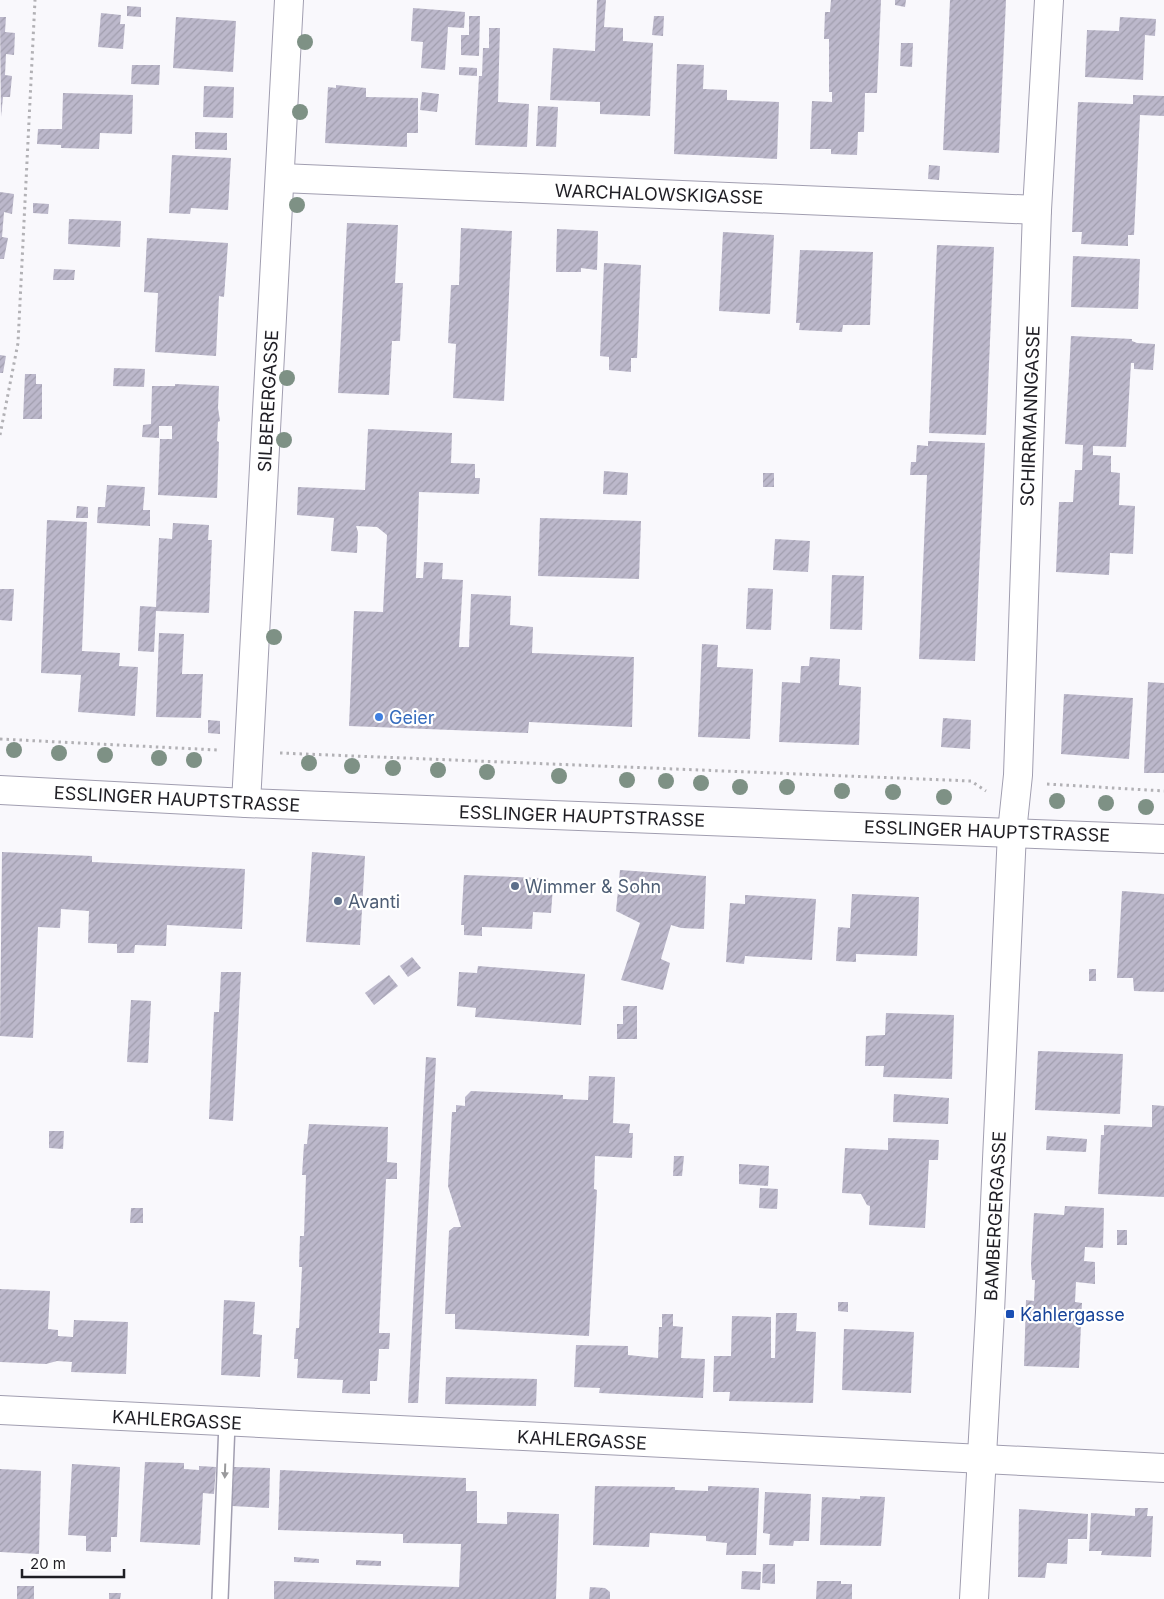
<svg xmlns="http://www.w3.org/2000/svg" width="1164" height="1599" viewBox="0 0 1164 1599" font-family="Inter,sans-serif">
	<defs>
		<pattern id="building-hatch" width="6" height="6" patternUnits="userSpaceOnUse" patternTransform="scale(1.25)"><rect width="6" height="6" fill="#bcb8cb"/><path d="M-1 1l2-2M0 6l6-6M5 7l2-2" fill="none" stroke="#a19eae"/></pattern>
	</defs>
	<rect width="100%" height="100%" fill="#f9f8fc"/>
	<!-- building -->
	<g fill="url(#building-hatch)">
		<path d="M597,0H606L604,27L623,28V41L653,43L650,116L600,114V102L550,100L553,48L595,51Z"/>
		<path d="M831,0H881L877,93H865L864,132H858L857,155L831,154V149H810L812,101L832,102V92H829V39H824L825,12H830Z"/>
		<path d="M895,0H906L905,7L895,5Z"/>
		<path d="M950,0H1006L999,153L943,150Z"/>
		<path d="M127,6L141,7V17L127,16Z"/>
		<path d="M413,8L465,12L464,28L448,27L445,70L421,68L423,42L411,41Z"/>
		<path d="M101,13L121,15L120,24H125L123,49L98,47Z"/>
		<path d="M469,16H480L479,56L461,55V35H469Z"/>
		<path d="M654,16H664L663,36L652,35Z"/>
		<path d="M0,17H6L5,32L15,33L14,55L6,54L5,75L12,76L10,97H3L1,117Z"/>
		<path d="M176,17L236,21L233,72L173,68Z"/>
		<path d="M1120,17L1156,19L1155,36L1145,35L1143,80L1085,77L1087,30L1119,31Z"/>
		<path d="M489,28H500L498,102L529,104L527,147L475,145L479,76H482L483,48H489Z"/>
		<path d="M901,43H913L912,67L900,66Z"/>
		<path d="M677,64L704,65L703,89L727,90V100L779,102L777,159L674,154Z"/>
		<path d="M132,65H160L159,85L131,84Z"/>
		<path d="M459,67L477,68V76L459,75Z"/>
		<path d="M336,85L366,88V97L418,98V133H407V147L325,143L328,87L336,88Z"/>
		<path d="M204,86L234,87L233,118L203,117Z"/>
		<path d="M422,92L439,94L437,112L420,110Z"/>
		<path d="M63,93L133,95L132,134L100,133L99,149L61,148V145L37,144L38,129H62Z"/>
		<path d="M1133,95L1164,96V116L1140,115L1134,235H1128V246L1081,244L1082,232H1072L1078,102L1133,104Z"/>
		<path d="M538,106L558,107L556,147L536,146Z"/>
		<path d="M195,132L227,133V150L195,149Z"/>
		<path d="M172,155L231,158L228,210L191,208L190,214L169,213Z"/>
		<path d="M929,165L940,166L939,180L928,179Z"/>
		<path d="M0,192L14,194L12,214L4,212L2,237L8,238L4,259H0Z"/>
		<path d="M33,203L49,204L48,214L33,213Z"/>
		<path d="M69,219L121,221L120,247L68,244Z"/>
		<path d="M347,223L398,225L395,283H403L400,341H392L389,395L338,393Z"/>
		<path d="M461,228L512,231L504,401L453,398L456,344L448,343L451,285H459Z"/>
		<path d="M557,229L598,231L597,270L581,268V272H556Z"/>
		<path d="M723,232L774,235L770,314L719,311Z"/>
		<path d="M147,238L228,243L224,297L219,296L216,356L155,352L158,293L144,292Z"/>
		<path d="M937,245L994,247L986,435L929,433Z"/>
		<path d="M800,250L873,252L870,325H843L842,332L799,330L800,323H796Z"/>
		<path d="M1073,256L1140,259L1138,309L1071,307Z"/>
		<path d="M604,263L641,265L637,358H631V372L609,370V357L600,356Z"/>
		<path d="M54,269L75,270L74,280H53Z"/>
		<path d="M1071,336L1132,339V341L1137,343L1155,344L1153,370L1134,369V363H1131L1126,447L1093,446V455L1111,456V472L1120,473L1119,505L1135,506L1133,554L1110,553L1109,575L1056,572L1059,502H1073L1075,470H1082L1083,445L1065,444Z"/>
		<path d="M0,355L6,356L3,373H0Z"/>
		<path d="M114,368L145,369L144,387L113,386Z"/>
		<path d="M25,374H36V384H42V419H23Z"/>
		<path d="M175,384L219,386L218,408L220,421L218,422L217,441L219,442L217,498L158,495L160,439H172V426H159V438L142,437L143,425L151,424L152,386H175Z"/>
		<path d="M368,429L452,433L451,463L475,464V478H480L479,494L419,492L416,578H423L424,562L443,563L442,579L463,580L459,647H469L471,594L511,596L510,625L533,627L532,653L634,657L632,727L529,722L528,733L349,726L354,611L383,612L387,535L377,527L356,526L358,532L357,553L331,551L334,518L297,515L298,487L365,490Z"/>
		<path d="M928,441L985,443L975,661L919,659L927,475H910L911,462H916L917,445L928,446Z"/>
		<path d="M604,471L628,473L627,495L603,494Z"/>
		<rect x="763" y="473" width="11" height="14"/>
		<path d="M107,485L145,487L143,510H150V526L97,523L98,507H105Z"/>
		<path d="M77,506L88,507V518H76Z"/>
		<path d="M540,518L641,521L639,579L538,576Z"/>
		<path d="M47,520L87,522L82,651L120,653L119,666L138,667L135,716L78,712L81,675L41,673Z"/>
		<path d="M173,523L209,525L208,540H212L209,613L156,611L154,652L138,651L140,606L156,607L159,538L172,539Z"/>
		<path d="M775,539L810,541L808,572L773,570Z"/>
		<path d="M832,575L864,576L862,630L830,629Z"/>
		<path d="M748,588L773,589L771,630L746,629Z"/>
		<path d="M0,589H14L12,621L0,620Z"/>
		<path d="M159,633L184,634L182,674H203L201,718L156,717Z"/>
		<path d="M702,644L718,645L717,667L753,669L750,739L698,737Z"/>
		<path d="M810,657L840,659L839,685L861,687L859,745L779,742L782,682L800,683L801,666H809Z"/>
		<path d="M1148,682L1164,683V773H1144Z"/>
		<path d="M1064,694L1133,698L1129,759L1061,754Z"/>
		<path d="M943,718L971,720L970,749L941,747Z"/>
		<path d="M208,720L220,721V734L208,733Z"/>
		<path d="M2,852L92,856V862L245,869L242,929L167,925L166,946L135,945L134,953H117V944L88,943L89,911L61,909L60,928L38,927L33,1038L0,1036Z"/>
		<path d="M312,852L365,856L360,945L306,942Z"/>
		<path d="M620,870L706,876L704,929L681,928L671,925L661,959L670,963L663,990L621,980L640,923L616,911Z"/>
		<path d="M464,875L540,878L548,887H553L551,913L533,912L532,929L482,927V936L464,935V925H461Z"/>
		<path d="M1122,891L1164,894V992L1134,991L1133,978H1117Z"/>
		<path d="M852,894L919,897L917,956L856,954V962L836,961L838,927L850,928Z"/>
		<path d="M745,895L816,899L812,960L745,956L744,964L726,962L730,903L745,904Z"/>
		<path d="M412,957L421,968L408,977L400,966Z"/>
		<path d="M478,966L585,974L581,1025L475,1017L476,1008L457,1006L459,972L477,973Z"/>
		<rect x="1089" y="969" width="7" height="12"/>
		<path d="M221,972H241L233,1121L209,1119L214,1012H219Z"/>
		<path d="M389,975L398,986L374,1005L365,993Z"/>
		<path d="M131,1000L151,1001L148,1063L127,1062Z"/>
		<path d="M623,1006H637V1039H617V1024H623Z"/>
		<path d="M886,1013L954,1015L952,1079L883,1077L884,1066H865L866,1036L885,1035Z"/>
		<path d="M1038,1051L1123,1054L1120,1114L1035,1110Z"/>
		<path d="M426,1057L436,1058L418,1403H408Z"/>
		<path d="M589,1076L615,1077L613,1123L630,1124L629,1133H633L632,1158L595,1156L594,1189L597,1190L589,1336L455,1329V1314H445L449,1231L454,1227H461L448,1186L452,1112H456V1105L465,1106V1097L471,1091L563,1095V1099L588,1100Z"/>
		<path d="M894,1094L949,1098L948,1124L893,1122Z"/>
		<path d="M1152,1105L1164,1106V1197L1098,1194L1101,1135H1104V1125L1152,1127Z"/>
		<path d="M309,1124L388,1127L387,1162L397,1163V1179H386L379,1333H390L389,1349H379L377,1381H370V1394L342,1393L343,1380L297,1378L298,1359H294L296,1328H299L302,1267H299L300,1236H304L306,1175H302L304,1144H307Z"/>
		<path d="M49,1131H64L63,1149L49,1148Z"/>
		<path d="M1047,1136L1087,1139L1086,1152L1046,1150Z"/>
		<path d="M888,1138L939,1140L938,1160H929L925,1228L869,1225L870,1206L867,1205L861,1194L842,1193L845,1148L888,1150Z"/>
		<path d="M674,1156H684L682,1176H673Z"/>
		<path d="M739,1164L769,1166L768,1186L739,1184Z"/>
		<path d="M760,1188L778,1189L777,1209L759,1208Z"/>
		<path d="M1065,1206L1104,1208L1103,1248L1085,1247L1084,1261L1095,1262V1284L1076,1282L1075,1302L1082,1303L1079,1368L1024,1366L1026,1300L1034,1301L1035,1280H1032L1031,1264L1034,1213L1064,1215Z"/>
		<path d="M131,1208H143V1223H130Z"/>
		<rect x="1117" y="1230" width="10" height="15"/>
		<path d="M0,1289L50,1291L48,1329L58,1330V1336L73,1337L74,1320L128,1322L126,1374L71,1372L72,1362L57,1361L46,1364L0,1362Z"/>
		<path d="M224,1300L255,1302L253,1334L262,1335L260,1377L221,1375Z"/>
		<path d="M838,1302H848V1312L838,1311Z"/>
		<path d="M776,1313H797L796,1331L816,1332L813,1403L729,1401L730,1392H713L714,1356H731L732,1316L771,1317V1358H775Z"/>
		<path d="M662,1314H673V1326L683,1327L681,1358L705,1359L703,1398L599,1393L600,1388L574,1387L576,1345L628,1346V1355L658,1358L659,1327H662Z"/>
		<path d="M844,1329L914,1332L911,1393L842,1390Z"/>
		<path d="M446,1377L537,1379L536,1406L445,1404Z"/>
		<path d="M145,1462L184,1463V1469L199,1470V1466L216,1467L214,1494L203,1493L200,1545L140,1542Z"/>
		<path d="M72,1464L120,1467L117,1537H111V1552L86,1551V1536L68,1535Z"/>
		<path d="M234,1467L270,1468L269,1508L232,1506Z"/>
		<path d="M0,1469L41,1471L39,1554L0,1552Z"/>
		<path d="M280,1470L466,1478V1491H477V1523L507,1524V1512L559,1514L556,1599H274V1581L459,1587L461,1544L403,1543V1534L278,1530Z"/>
		<path d="M595,1486L675,1487V1490L708,1491V1486L759,1488L756,1555H726L727,1543L706,1541V1536L650,1533L649,1547L593,1545Z"/>
		<path d="M765,1492L811,1494L809,1541H794L793,1546L769,1545L770,1534L763,1533Z"/>
		<path d="M860,1496L885,1497L881,1546L820,1545L822,1497L860,1499Z"/>
		<path d="M1135,1508H1148L1147,1516H1153L1151,1557L1101,1555L1102,1551H1089L1091,1513L1135,1516Z"/>
		<path d="M1019,1509L1088,1514L1087,1539H1068L1067,1564L1047,1563L1045,1578L1018,1577Z"/>
		<path d="M294,1557L319,1559V1563L294,1562Z"/>
		<path d="M356,1560L381,1561V1566L356,1565Z"/>
		<path d="M763,1564H775V1584L762,1583Z"/>
		<path d="M742,1571L761,1572L760,1590L741,1589Z"/>
		<path d="M817,1581H841V1584H852V1599H816Z"/>
		<rect x="17" y="1586" width="17" height="13"/>
		<path d="M590,1587L605,1588L610,1592V1599H589Z"/>
		<path d="M109,1593H121L120,1599H109Z"/>
	</g>
	<g fill="none" stroke-linecap="round" stroke-linejoin="round">
		<!-- lane casing -->
		<g stroke="#a19eb0" stroke-width="18">
			<path id="lane" d="M220,1599L227,1423"/>
		</g>
		<!-- street casing -->
		<g stroke="#a19eb0" stroke-width="30">
			<g id="street">
				<path d="M281,178L1037,210"/>
				<path d="M246,803L289,0"/>
				<path d="M0,1410L1164,1468"/>
				<path d="M974,1599L990,1312L1012,832L1018,775L1037,210L1049,0"/>
			</g>
		</g>
		<!-- primary casing -->
		<g stroke="#a19eb0" stroke-width="30">
			<path id="primary" d="M0,790L246,803L1164,839"/>
		</g>
		<!-- path -->
		<g stroke="#b2b1b5" stroke-width="3" stroke-dasharray="2.5 4" stroke-linecap="butt">
			<path d="M0,435L18,343L35,0"/>
			<path d="M0,739L217,750"/>
			<path d="M280,753L971,781L986,791"/>
			<path d="M1047,784L1164,791"/>
		</g>
		<!-- lane -->
		<use href="#lane" stroke="#fff" stroke-width="15"/>
		<!-- street -->
		<use href="#street" stroke="#fff" stroke-width="28"/>
		<!-- primary -->
		<use href="#primary" stroke="#fff" stroke-width="28"/>
	</g>
	<!-- trees -->
	<g fill="#7e9185">
		<circle cx="305" cy="42" r="8"/>
		<circle cx="300" cy="112" r="8"/>
		<circle cx="297" cy="205" r="8"/>
		<circle cx="287" cy="378" r="8"/>
		<circle cx="284" cy="440" r="8"/>
		<circle cx="274" cy="637" r="8"/>
		<circle cx="14" cy="750" r="8"/>
		<circle cx="59" cy="753" r="8"/>
		<circle cx="105" cy="755" r="8"/>
		<circle cx="159" cy="758" r="8"/>
		<circle cx="194" cy="760" r="8"/>
		<circle cx="309" cy="763" r="8"/>
		<circle cx="352" cy="766" r="8"/>
		<circle cx="393" cy="768" r="8"/>
		<circle cx="438" cy="770" r="8"/>
		<circle cx="487" cy="772" r="8"/>
		<circle cx="559" cy="776" r="8"/>
		<circle cx="627" cy="780" r="8"/>
		<circle cx="666" cy="781" r="8"/>
		<circle cx="701" cy="783" r="8"/>
		<circle cx="740" cy="787" r="8"/>
		<circle cx="787" cy="787" r="8"/>
		<circle cx="842" cy="791" r="8"/>
		<circle cx="893" cy="792" r="8"/>
		<circle cx="944" cy="797" r="8"/>
		<circle cx="1057" cy="801" r="8"/>
		<circle cx="1106" cy="803" r="8"/>
		<circle cx="1146" cy="807" r="8"/>
	</g>
	<!-- one-way arrows -->
	<defs><path id="oneway-solid" d="M-6-.8H1V-3.2L6.5 0L1 3.2V.8H-6Z" transform="scale(1.25)"/></defs>
	<use fill="#9a9a9c" href="#oneway-solid" transform="translate(225 1471) rotate(92)"/>
	<!-- markers -->
	<circle fill="#3f7fe0" stroke="#fff" stroke-width="2" cx="379" cy="717" r="5"/>
	<g fill="#5c6f8a" stroke="#fff" stroke-width="2">
		<circle cx="515" cy="886" r="5"/>
		<circle cx="338" cy="901" r="5"/>
	</g>
	<rect fill="#1a4fb4" stroke="#fff" stroke-width="2" x="1005" y="1309" width="10" height="10" rx="2.5"/>
	<g text-anchor="middle" dominant-baseline="central" stroke-width="4.5" stroke-linejoin="round" paint-order="stroke">
		<!-- street labels -->
		<g font-size="18" fill="#1f1e24" stroke="#fff">
			<text transform="translate(659 194) rotate(2)">WARCHALOWSKIGASSE</text>
			<text transform="translate(268 401) rotate(-87)">SILBERERGASSE</text>
			<text transform="translate(1030 416) rotate(-88)">SCHIRRMANNGASSE</text>
			<text transform="translate(177 799) rotate(3)">ESSLINGER HAUPTSTRASSE</text>
			<text transform="translate(582 816) rotate(2)">ESSLINGER HAUPTSTRASSE</text>
			<text transform="translate(987 831) rotate(2)">ESSLINGER HAUPTSTRASSE</text>
			<text transform="translate(995 1216) rotate(-87)">BAMBERGERGASSE</text>
			<text transform="translate(177 1420) rotate(3)">KAHLERGASSE</text>
			<text transform="translate(582 1440) rotate(3)">KAHLERGASSE</text>
		</g>
		<!-- shop labels -->
		<g font-size="18" fill="#366cbe" stroke="#fff" text-anchor="start">
			<text x="389" y="717">Geier</text>
		</g>
		<!-- service labels -->
		<g font-size="18" fill="#4e5e75" stroke="#fff" text-anchor="start">
			<text x="525" y="886">Wimmer &amp; Sohn</text>
			<text x="348" y="901">Avanti</text>
		</g>
		<!-- transit labels -->
		<g font-size="18" fill="#164399" stroke="#fff" text-anchor="start">
			<text x="1020" y="1314">Kahlergasse</text>
		</g>
	</g>
	<!-- scale -->
	<path d="M22 1569v8h102v-8" fill="none" stroke="#1f1e24" stroke-width="2.5"/>
	<text x="30" y="1569" font-size="15" fill="#1f1e24" stroke="#ffffff" stroke-width="4" paint-order="stroke">20 m</text>
</svg>
